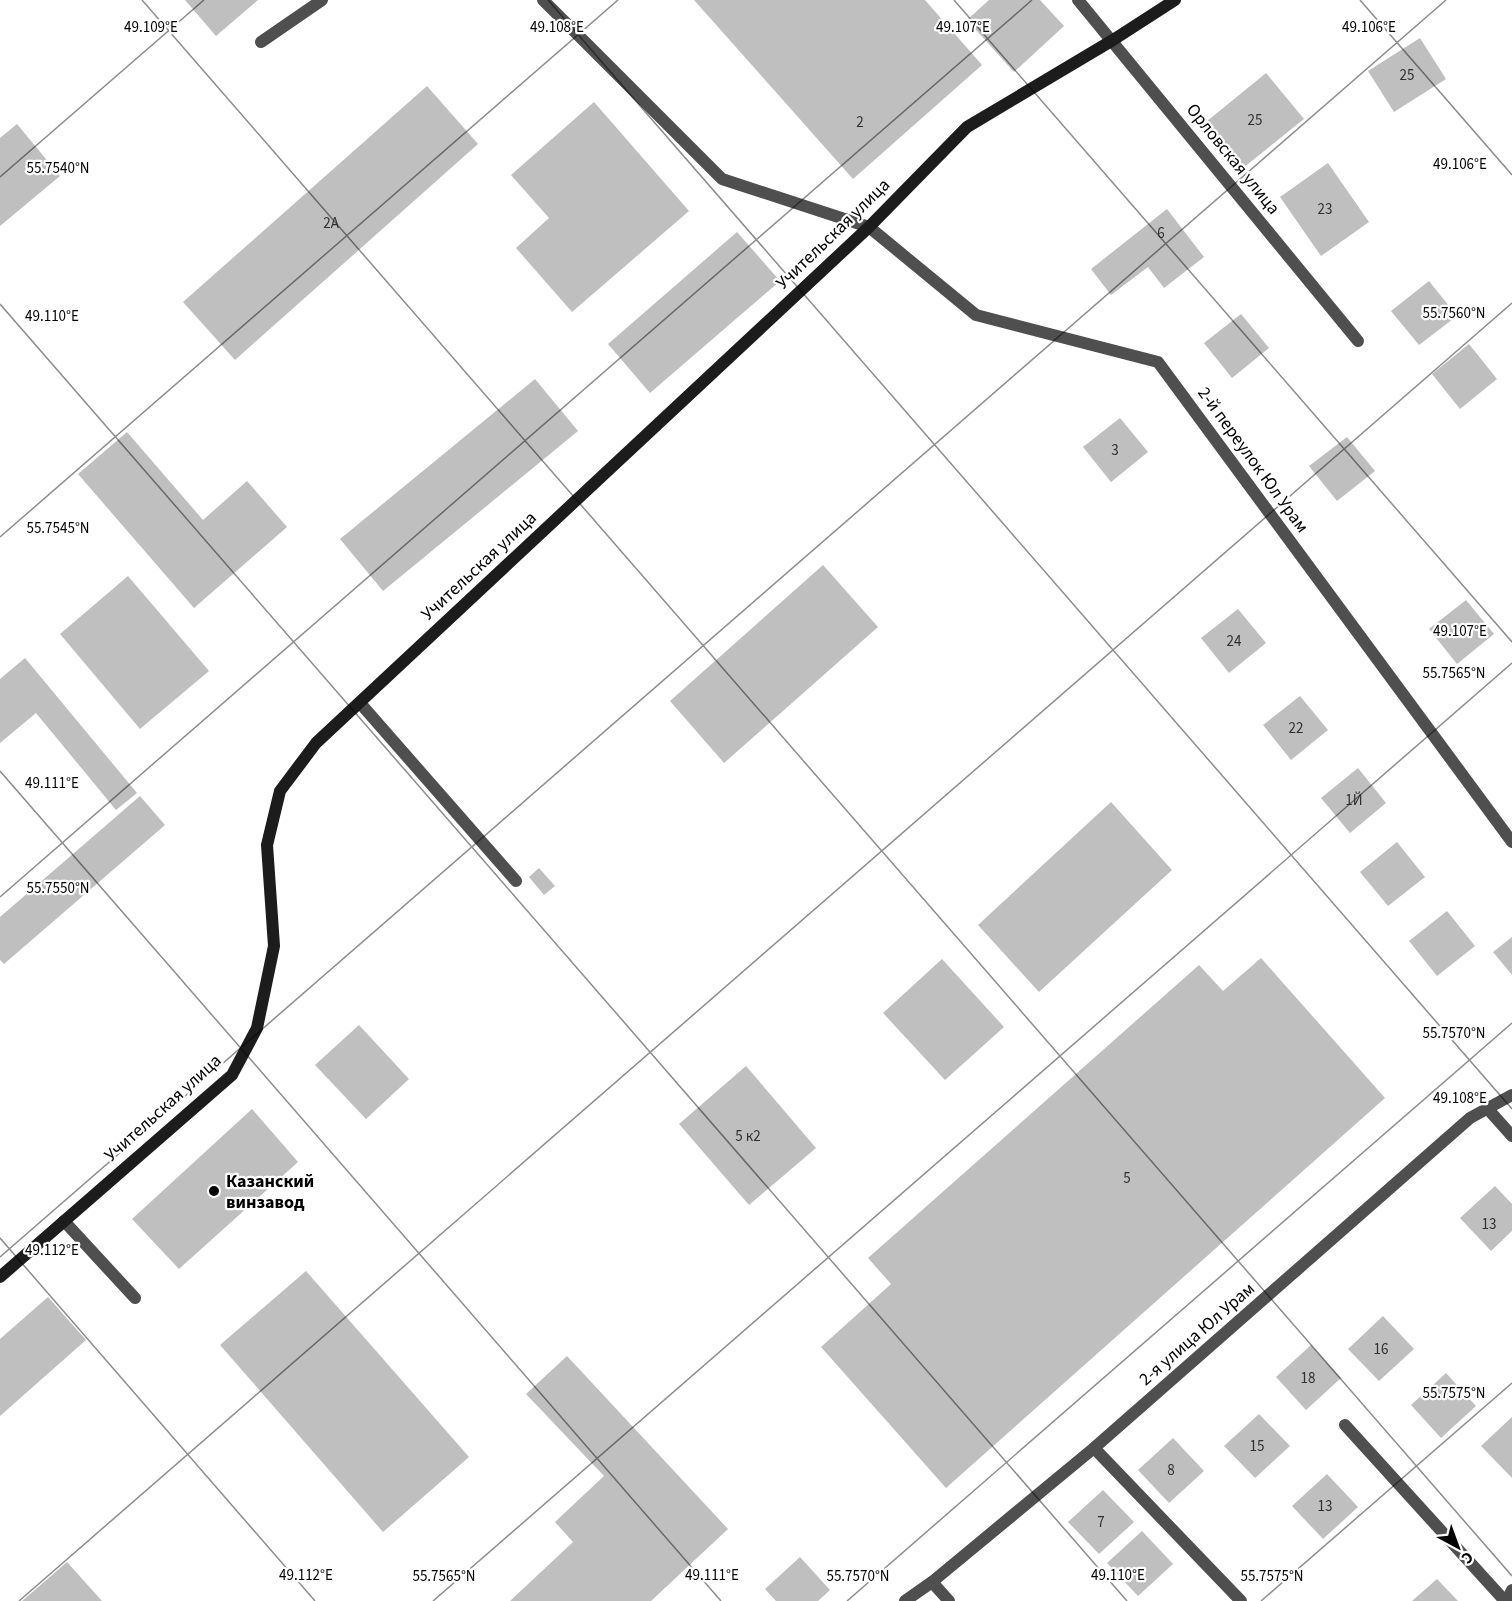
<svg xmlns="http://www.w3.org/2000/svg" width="1512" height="1601" viewBox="0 0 1512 1601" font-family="'Source Sans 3',sans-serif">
	<rect width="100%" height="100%" fill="#fff"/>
	<!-- building -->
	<g fill="#bfbfbf">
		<path d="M185,0H258L216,36Z"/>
		<path d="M694,0H925L982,65L853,179Z"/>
		<path d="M989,0H1040L1064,26L1014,72L967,20Z"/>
		<path d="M1420,38L1446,79L1394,112L1368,71Z"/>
		<path d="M1266,73L1304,119L1243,168L1206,122Z"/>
		<path d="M427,86L478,144L235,360L183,302Z"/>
		<path d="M594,102L689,211L572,312L516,248L549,218L511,175Z"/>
		<path d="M17,124L60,176L0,226V138Z"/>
		<path d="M1328,163L1369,222L1321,256L1280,197Z"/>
		<path d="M1167,209L1204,257L1164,288L1148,267L1111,295L1091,269Z"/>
		<path d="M737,232L780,281L650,393L608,344Z"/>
		<path d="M1429,281L1457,316L1419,345L1391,311Z"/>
		<path d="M1241,314L1269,348L1232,378L1204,343Z"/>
		<path d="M1469,344L1497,379L1460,409L1432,374Z"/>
		<path d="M535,379L578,431L383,591L340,539Z"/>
		<path d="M1120,418L1148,452L1111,482L1083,447Z"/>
		<path d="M127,432L203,520L247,481L287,527L194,608L78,474Z"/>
		<path d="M1347,437L1375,471L1337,501L1309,466Z"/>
		<path d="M823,565L878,627L724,763L670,701Z"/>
		<path d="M128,576L209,671L140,729L60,634Z"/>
		<path d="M1466,600L1494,634L1457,664L1429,629Z"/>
		<path d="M1238,609L1266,643L1229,673L1201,638Z"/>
		<path d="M25,658L137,793L116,810L36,713L0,743V679Z"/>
		<path d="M1300,696L1328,730L1291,760L1263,725Z"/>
		<path d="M1358,768L1386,803L1350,833L1321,798Z"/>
		<path d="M140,796L165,825L4,964L0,960V917Z"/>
		<path d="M1111,802L1172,870L1039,992L978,925Z"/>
		<path d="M1397,842L1425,877L1388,906L1360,872Z"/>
		<path d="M539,868L555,886L544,895L529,877Z"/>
		<path d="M1447,911L1475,946L1437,976L1409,941Z"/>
		<path d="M1512,937V975L1493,952Z"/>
		<path d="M1261,958L1385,1098L946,1488L821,1347L891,1284L868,1258L1199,965L1223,991Z"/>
		<path d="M942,959L1004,1027L945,1080L883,1013Z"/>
		<path d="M359,1025L409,1079L366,1119L315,1065Z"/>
		<path d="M746,1066L816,1148L749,1205L679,1124Z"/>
		<path d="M252,1109L298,1162L179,1269L132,1219Z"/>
		<path d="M1495,1186L1512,1204V1231L1491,1251L1460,1218Z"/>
		<path d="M306,1271L469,1457L383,1532L220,1345Z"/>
		<path d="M48,1297L86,1340L0,1416V1339Z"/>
		<path d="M1383,1316L1414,1349L1379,1381L1348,1349Z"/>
		<path d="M1311,1345L1341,1378L1306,1410L1276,1377Z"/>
		<path d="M567,1356L728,1529L651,1601H510L573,1542L555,1522L604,1476L526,1394Z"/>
		<path d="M1446,1373L1476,1406L1441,1438L1411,1405Z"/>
		<path d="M1259,1414L1290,1446L1255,1478L1224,1446Z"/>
		<path d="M1512,1417V1478L1481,1446Z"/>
		<path d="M1173,1438L1204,1471L1169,1503L1138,1470Z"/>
		<path d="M1327,1474L1358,1507L1323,1539L1292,1506Z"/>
		<path d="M1103,1490L1134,1522L1099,1554L1068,1522Z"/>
		<path d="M1142,1531L1173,1564L1138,1596L1107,1563Z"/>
		<path d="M800,1557L830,1590L818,1601H776L765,1589Z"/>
		<path d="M67,1562L102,1601H22Z"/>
		<path d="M1437,1579L1458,1601H1412Z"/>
	</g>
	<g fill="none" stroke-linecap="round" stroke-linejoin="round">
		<!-- lane -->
		<g stroke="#4f4f4f" stroke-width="12">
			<path d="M543,0L722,179L869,227"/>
			<path d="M261,42L322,0"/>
			<path d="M360,703L516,881"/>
			<path d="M64,1221L135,1298"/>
		</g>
		<!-- street -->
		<g stroke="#4f4f4f" stroke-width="12">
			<path d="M1078,0L1358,341"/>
			<path d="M869,227L976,315L1158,362L1512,842"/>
			<path d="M1487,1108L1512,1136"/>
			<path d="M1345,1425L1505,1601"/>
			<path d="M1094,1448L1241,1601"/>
			<path d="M932,1582L949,1601"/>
			<path d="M905,1601L932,1582L1094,1448L1470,1118L1512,1095"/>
			<path d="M1507,1601L1512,1590"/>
		</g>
		<!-- secondary -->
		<path stroke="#1c1c1c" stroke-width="12" d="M0,1277L232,1075L257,1028L274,946L267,845L280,791L316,743L869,227L967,127L1113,40L1175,0"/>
	</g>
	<!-- ticks -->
	<path fill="none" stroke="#000" stroke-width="1.5" stroke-opacity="0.45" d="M142,0L1512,1576M548,0L1512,1109M954,0L1512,642M1360,0L1512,175M0,177L204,0M0,304L1127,1601M0,537L618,0M0,771L721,1601M0,897L1032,0M0,1238L315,1601M0,1257L1446,0M19,1601L1512,303M433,1601L1512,663M847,1601L1512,1023M1261,1601L1512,1383"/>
	<!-- markers -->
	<circle fill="#000" stroke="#fff" stroke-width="2" cx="214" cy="1191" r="6"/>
	<g text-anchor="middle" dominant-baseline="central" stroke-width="4.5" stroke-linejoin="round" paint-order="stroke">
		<!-- number labels -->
		<g font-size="15" fill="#303030">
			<text x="1407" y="75">25</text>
			<text x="1255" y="120">25</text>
			<text x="860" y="122">2</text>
			<text x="1325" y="209">23</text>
			<text x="331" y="223">2А</text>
			<text x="1161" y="233">6</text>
			<text x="1115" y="450">3</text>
			<text x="1234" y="641">24</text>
			<text x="1296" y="728">22</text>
			<text x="1354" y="800">1Й</text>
			<text x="748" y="1136">5 к2</text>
			<text x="1127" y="1178">5</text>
			<text x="1489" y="1224">13</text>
			<text x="1381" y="1349">16</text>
			<text x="1308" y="1378">18</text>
			<text x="1257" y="1446">15</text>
			<text x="1171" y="1470">8</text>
			<text x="1325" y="1506">13</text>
			<text x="1101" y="1522">7</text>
		</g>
		<!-- street labels -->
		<g font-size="18" fill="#000" stroke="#fff">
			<text transform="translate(1233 159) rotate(51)">Орловская улица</text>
			<text transform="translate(833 234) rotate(-44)">Учительская улица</text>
			<text transform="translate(1253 460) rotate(54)">2-й переулок Юл Урам</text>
			<text transform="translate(479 566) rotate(-43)">Учительская улица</text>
			<text transform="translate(163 1108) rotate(-42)">Учительская улица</text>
			<text transform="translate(1197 1334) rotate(-41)">2-я улица Юл Урам</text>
		</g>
		<!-- poi labels -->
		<g font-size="18" font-weight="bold" fill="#000" stroke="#fff" text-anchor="start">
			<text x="226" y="1181">Казанский<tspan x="226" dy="21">винзавод</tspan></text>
		</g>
	</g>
	<g font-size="15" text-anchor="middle" fill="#000" stroke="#fff" stroke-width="4.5" stroke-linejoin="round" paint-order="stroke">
		<text x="557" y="32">49.108°E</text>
		<text x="963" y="32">49.107°E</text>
		<text x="1369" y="32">49.106°E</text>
		<text x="151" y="32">49.109°E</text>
		<text x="1460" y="169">49.106°E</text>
		<text x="58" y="173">55.7540°N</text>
		<text x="1454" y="318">55.7560°N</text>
		<text x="52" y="321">49.110°E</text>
		<text x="58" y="533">55.7545°N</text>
		<text x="1460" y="636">49.107°E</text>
		<text x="1454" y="678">55.7565°N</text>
		<text x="52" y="788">49.111°E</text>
		<text x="58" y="893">55.7550°N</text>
		<text x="1454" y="1038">55.7570°N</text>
		<text x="1460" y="1103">49.108°E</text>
		<text x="52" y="1255">49.112°E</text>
		<text x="1454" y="1398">55.7575°N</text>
		<text x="306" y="1580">49.112°E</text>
		<text x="712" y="1580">49.111°E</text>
		<text x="1118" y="1580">49.110°E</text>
		<text x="444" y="1581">55.7565°N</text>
		<text x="858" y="1581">55.7570°N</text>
		<text x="1272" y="1581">55.7575°N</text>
	</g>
	<!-- north arrow -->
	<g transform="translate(1458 1547) rotate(139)" stroke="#ffffff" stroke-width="4.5" paint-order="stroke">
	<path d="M0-4.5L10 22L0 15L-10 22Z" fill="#000000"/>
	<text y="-9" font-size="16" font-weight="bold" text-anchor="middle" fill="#000000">С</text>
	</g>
</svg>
